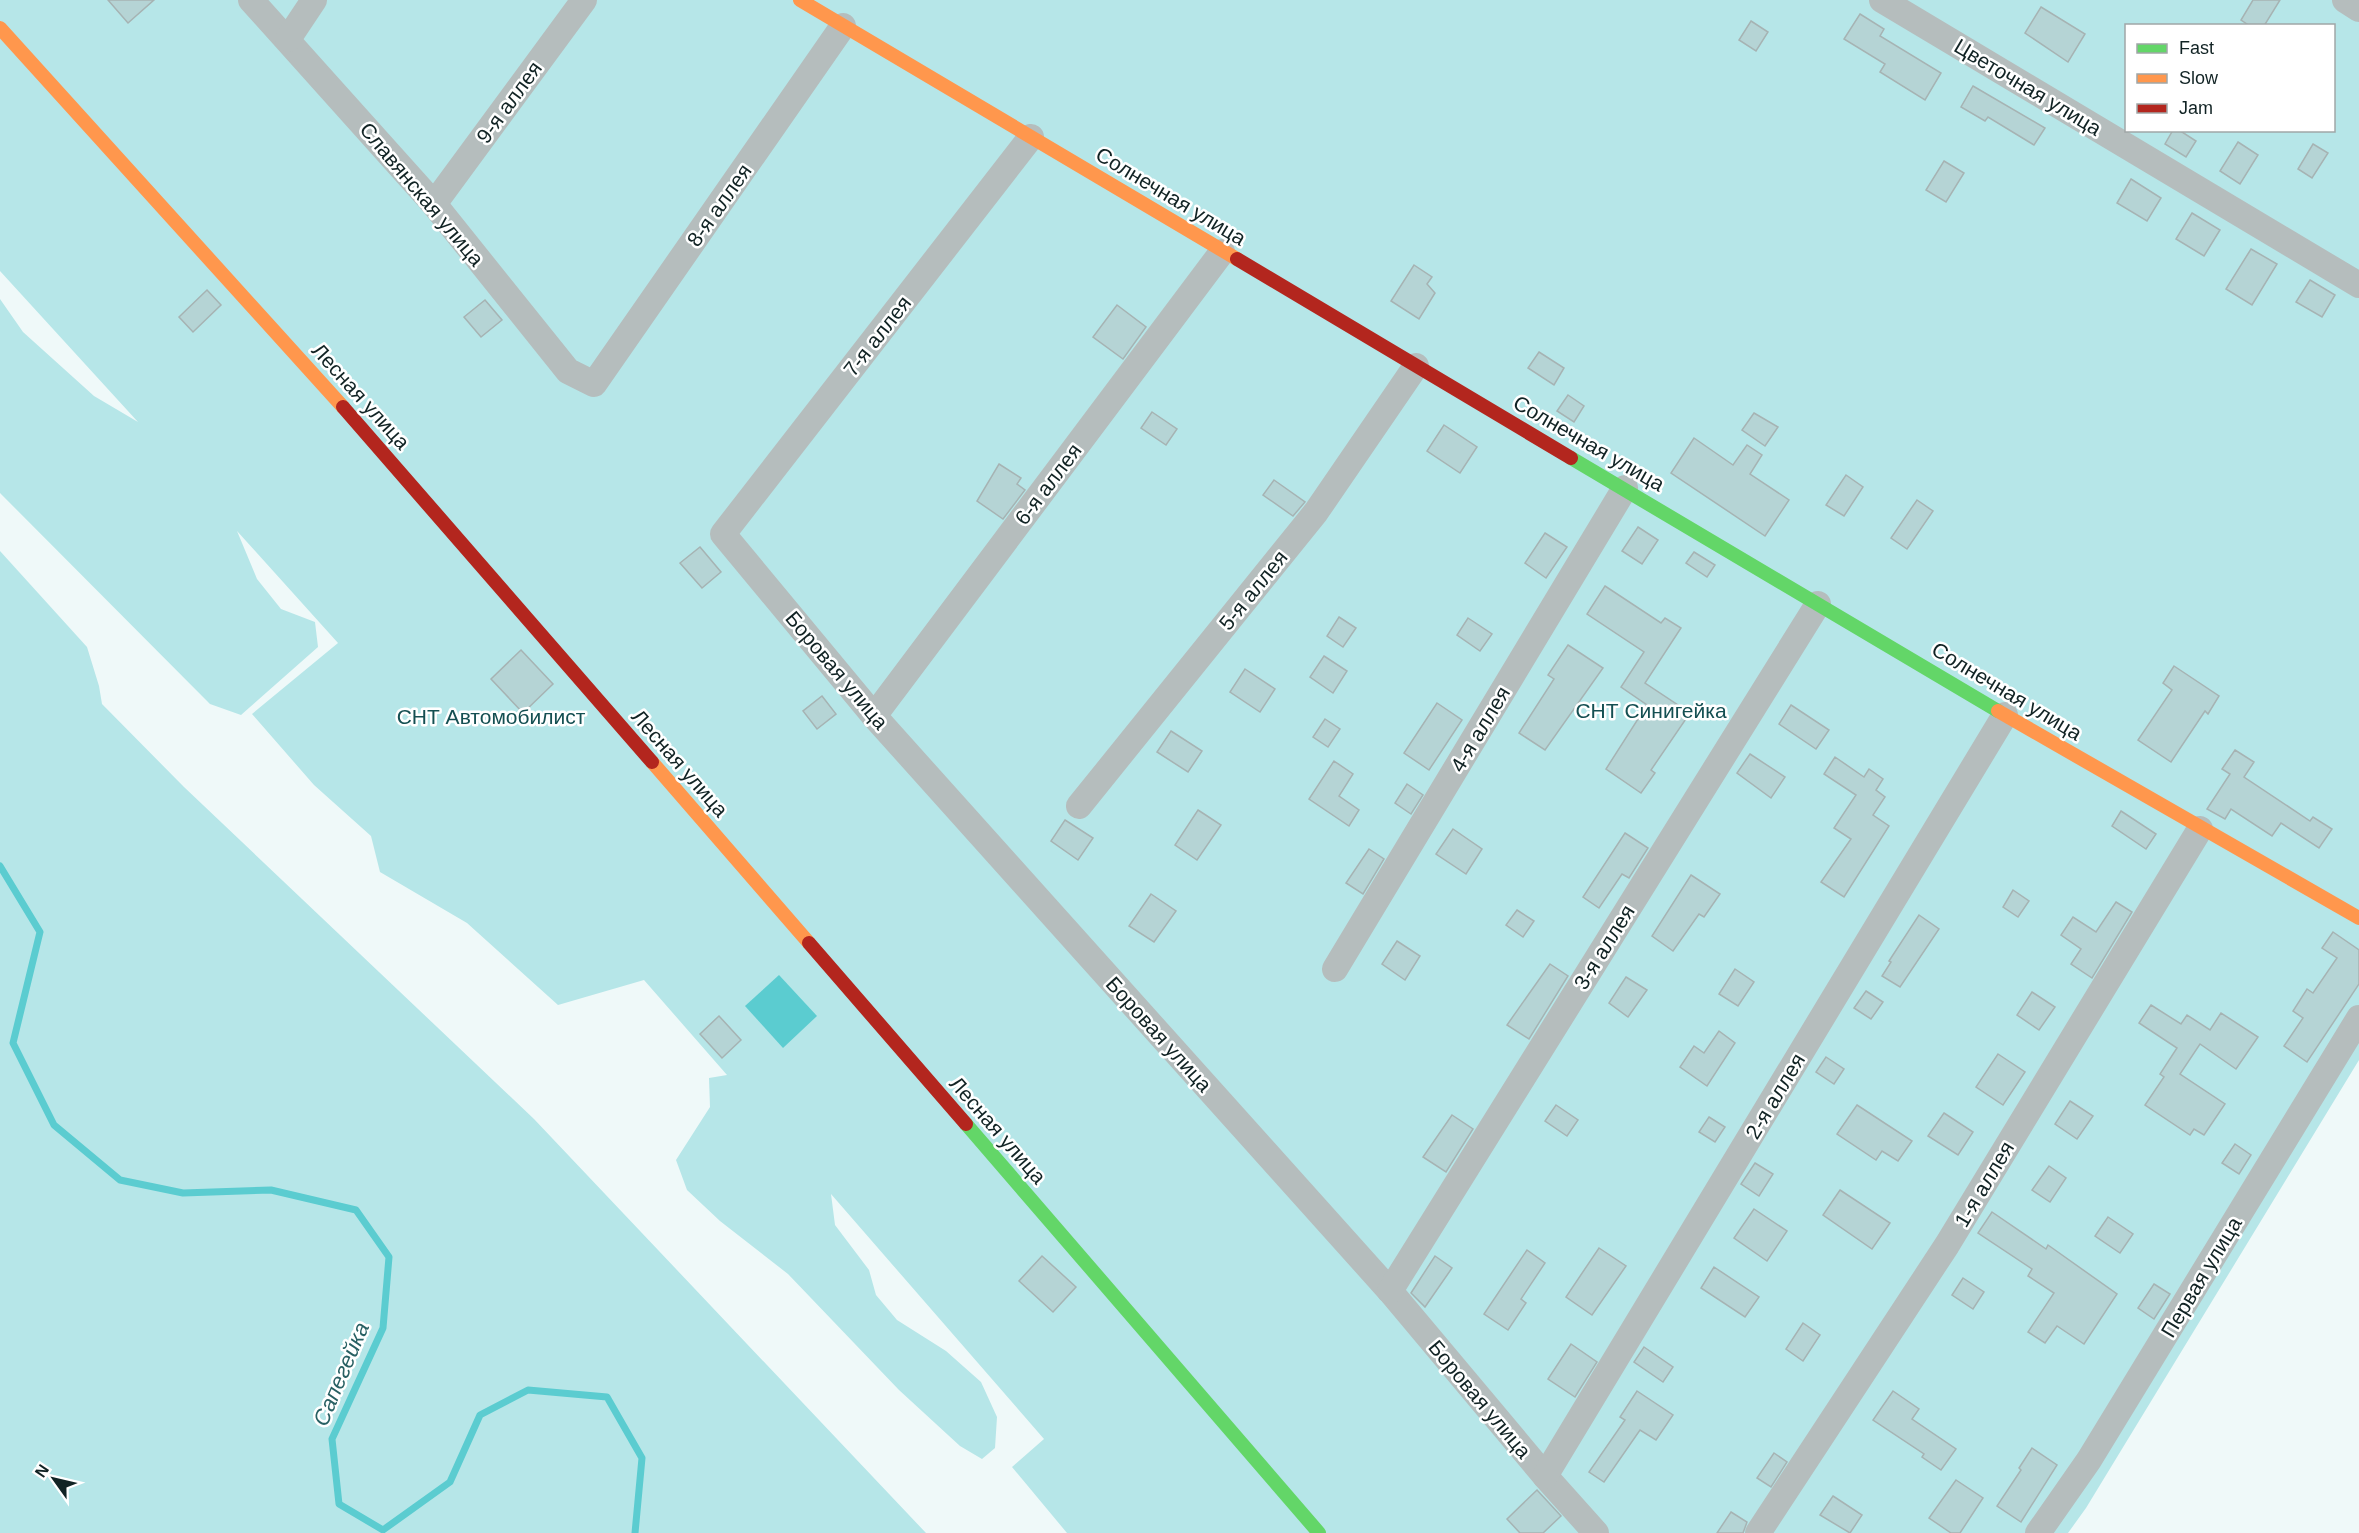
<svg xmlns="http://www.w3.org/2000/svg" width="2359" height="1533" viewBox="0 0 2359 1533" font-family="Helvetica,sans-serif">
	<rect width="100%" height="100%" fill="#eff9f9"/>
	<!-- green -->
	<g fill="#b6e6e8" fill-rule="evenodd">
		<path d="M0,0H2359V1060L2086,1508L2068,1533H1067L1012,1467L1044,1439L831,1194L835,1225L869,1270L876,1295L897,1320L946,1351L981,1382L997,1417L995,1448L982,1459L960,1446L899,1390L788,1274L720,1221L687,1190L676,1160L710,1107L709,1078L727,1075L644,980L558,1005L467,923L380,872L371,836L314,785L252,714L338,643L237,531L257,579L281,609L315,622L318,647L241,715L210,704L0,493V299L23,332L94,396L138,422L0,271ZM2126,26H2334V130H2126Z"/>
		<path d="M0,551L87,647L99,686L102,704L184,787L534,1119L926,1533H0Z"/>
	</g>
	<!-- water -->
	<path fill="#5bccd0" d="M779,975L817,1016L783,1048L745,1006Z"/>
	<g fill="none" stroke-linecap="round" stroke-linejoin="round">
		<!-- stream -->
		<path stroke="#5bccd0" stroke-width="7" d="M0,866L40,932L13,1043L54,1125L120,1180L183,1193L271,1190L356,1210L389,1257L383,1328L332,1439L339,1504L383,1530L450,1482L480,1415L528,1390L607,1397L642,1458L635,1533"/>
	</g>
	<!-- building -->
	<g fill="#b5d4d5" stroke="#a6b3b3" stroke-width="1.5">
		<path d="M108,0H154L128,23Z"/>
		<path d="M2253,0H2280L2264,26H2250L2241,20Z"/>
		<path d="M2041,7L2085,34L2068,62L2025,33Z"/>
		<path d="M1860,14L1884,29L1880,36L1941,73L1925,100L1880,72L1885,64L1844,39Z"/>
		<path d="M1751,21L1768,32L1756,51L1739,40Z"/>
		<path d="M1973,86L2045,128L2034,145L1988,117L1985,121L1961,107Z"/>
		<path d="M2173,130H2179L2196,141L2186,157L2165,144Z"/>
		<path d="M2238,142L2258,155L2240,184L2220,171Z"/>
		<path d="M2313,144L2328,153L2312,178L2298,169Z"/>
		<path d="M1944,161L1964,173L1946,202L1926,190Z"/>
		<path d="M2131,179L2161,198L2147,221L2117,203Z"/>
		<path d="M2192,213L2220,230L2204,256L2176,239Z"/>
		<path d="M2251,249L2277,264L2252,305L2226,289Z"/>
		<path d="M1414,265L1432,277L1427,284L1435,293L1419,319L1391,301Z"/>
		<path d="M2310,280L2335,295L2322,317L2296,302Z"/>
		<path d="M207,290L221,305L193,332L179,317Z"/>
		<path d="M485,300L502,320L481,337L464,317Z"/>
		<path d="M1117,305L1146,327L1123,359L1093,337Z"/>
		<path d="M1539,352L1564,368L1554,385L1528,368Z"/>
		<path d="M1568,395L1584,406L1574,422L1557,411Z"/>
		<path d="M1152,412L1177,429L1166,445L1141,428Z"/>
		<path d="M1754,413L1778,427L1765,446L1742,430Z"/>
		<path d="M1444,425L1477,447L1460,473L1427,451Z"/>
		<path d="M1694,438L1733,465L1747,445L1762,455L1750,474L1789,500L1765,536L1671,473Z"/>
		<path d="M999,464L1021,478L1017,484L1025,490L1003,519L977,501Z"/>
		<path d="M1846,475L1863,487L1844,516L1826,505Z"/>
		<path d="M1274,480L1305,502L1293,516L1263,495Z"/>
		<path d="M1917,500L1933,511L1907,549L1891,538Z"/>
		<path d="M1638,527L1658,540L1642,564L1622,551Z"/>
		<path d="M1545,533L1567,547L1546,578L1525,563Z"/>
		<path d="M700,547L721,572L702,588L680,563Z"/>
		<path d="M1694,552L1715,565L1707,577L1686,563Z"/>
		<path d="M1605,586L1661,623L1665,618L1681,628L1645,683L1690,713L1651,770L1655,773L1641,793L1606,769L1647,705L1621,687L1644,652L1587,614Z"/>
		<path d="M1339,617L1356,628L1343,647L1327,636Z"/>
		<path d="M1468,618L1492,634L1480,651L1457,635Z"/>
		<path d="M1568,645L1603,668L1545,750L1519,733L1554,679L1548,675Z"/>
		<path d="M521,650L553,684L523,713L491,679Z"/>
		<path d="M1324,656L1347,671L1333,693L1310,677Z"/>
		<path d="M2174,666L2219,696L2208,714L2205,711L2171,762L2138,740L2172,690L2163,683Z"/>
		<path d="M1245,669L1275,689L1260,712L1230,692Z"/>
		<path d="M822,696L836,714L817,729L803,711Z"/>
		<path d="M1437,703L1462,720L1429,770L1404,753Z"/>
		<path d="M1791,705L1829,730L1816,749L1779,724Z"/>
		<path d="M1325,719L1340,729L1328,747L1313,737Z"/>
		<path d="M1171,731L1202,751L1188,772L1157,752Z"/>
		<path d="M2235,750L2254,762L2244,777L2310,821L2313,817L2332,829L2319,848L2281,823L2272,836L2231,809L2225,819L2207,809L2230,774L2222,769Z"/>
		<path d="M1750,754L1785,777L1771,798L1737,773Z"/>
		<path d="M1835,757L1864,777L1869,769L1883,779L1876,790L1885,797L1873,815L1889,826L1844,897L1821,882L1851,839L1834,828L1856,795L1824,774Z"/>
		<path d="M1334,761L1353,774L1339,796L1359,810L1349,826L1309,799Z"/>
		<path d="M1407,784L1423,795L1411,814L1395,803Z"/>
		<path d="M1198,810L1221,825L1197,860L1175,845Z"/>
		<path d="M2121,811L2156,834L2146,849L2112,826Z"/>
		<path d="M1065,820L1093,838L1078,860L1051,841Z"/>
		<path d="M1453,829L1482,849L1466,874L1436,854Z"/>
		<path d="M1625,833L1648,848L1629,878L1622,874L1599,908L1583,897Z"/>
		<path d="M1369,849L1384,859L1363,894L1346,883Z"/>
		<path d="M1691,875L1720,894L1704,917L1699,914L1673,951L1652,936Z"/>
		<path d="M2013,890L2029,901L2018,917L2003,907Z"/>
		<path d="M1151,894L1176,911L1154,942L1129,926Z"/>
		<path d="M2116,902L2132,912L2092,978L2071,964L2081,949L2061,935L2073,917L2096,932Z"/>
		<path d="M1517,910L1534,921L1523,937L1506,925Z"/>
		<path d="M1919,915L1939,929L1900,987L1882,976L1891,962L1889,961Z"/>
		<path d="M2333,932L2359,950V984L2307,1062L2284,1046L2303,1018L2293,1011L2307,989L2313,993L2337,958L2322,948Z"/>
		<path d="M1397,941L1420,956L1405,980L1382,964Z"/>
		<path d="M1550,964L1568,976L1529,1039L1507,1025Z"/>
		<path d="M1735,969L1754,982L1738,1006L1719,994Z"/>
		<path d="M1626,977L1647,990L1628,1017L1609,1003Z"/>
		<path d="M1866,991L1883,1002L1871,1019L1854,1008Z"/>
		<path d="M2032,992L2055,1007L2039,1030L2017,1015Z"/>
		<path d="M2151,1005L2181,1024L2187,1015L2210,1030L2221,1013L2258,1037L2236,1069L2200,1044L2180,1074L2225,1104L2204,1135L2194,1129L2190,1135L2145,1105L2164,1077L2160,1074L2177,1048L2139,1023Z"/>
		<path d="M719,1016L741,1040L722,1058L700,1034Z"/>
		<path d="M1719,1031L1735,1043L1707,1086L1680,1067L1694,1046L1704,1053Z"/>
		<path d="M1998,1054L2025,1072L2003,1105L1976,1087Z"/>
		<path d="M1826,1057L1844,1069L1834,1084L1816,1072Z"/>
		<path d="M2070,1101L2093,1116L2077,1139L2055,1124Z"/>
		<path d="M1556,1105L1578,1120L1567,1136L1545,1121Z"/>
		<path d="M1857,1105L1912,1141L1898,1161L1882,1151L1876,1160L1837,1134Z"/>
		<path d="M1944,1113L1973,1132L1958,1155L1928,1136Z"/>
		<path d="M1452,1115L1473,1129L1446,1172L1423,1157Z"/>
		<path d="M1709,1117L1725,1127L1715,1142L1699,1132Z"/>
		<path d="M2235,1144L2251,1155L2239,1174L2222,1163Z"/>
		<path d="M1755,1163L1773,1174L1759,1196L1741,1184Z"/>
		<path d="M2049,1166L2066,1178L2050,1202L2032,1190Z"/>
		<path d="M1840,1190L1890,1223L1872,1249L1823,1215Z"/>
		<path d="M1754,1209L1787,1231L1767,1261L1734,1238Z"/>
		<path d="M1992,1212L2046,1249L2048,1245L2117,1294L2084,1344L2057,1326L2045,1343L2028,1332L2054,1293L2028,1276L2032,1269L1978,1233Z"/>
		<path d="M2108,1217L2133,1234L2120,1253L2095,1236Z"/>
		<path d="M1599,1248L1626,1266L1592,1315L1566,1297Z"/>
		<path d="M1527,1250L1545,1263L1521,1299L1526,1303L1508,1330L1484,1314Z"/>
		<path d="M1042,1256L1076,1287L1053,1312L1019,1281Z"/>
		<path d="M1435,1256L1452,1268L1425,1307L1411,1293Z"/>
		<path d="M1714,1267L1759,1297L1745,1317L1701,1288Z"/>
		<path d="M1963,1278L1984,1292L1973,1309L1952,1295Z"/>
		<path d="M2154,1284L2170,1294L2154,1319L2138,1308Z"/>
		<path d="M1803,1323L1820,1335L1803,1361L1786,1349Z"/>
		<path d="M1571,1344L1597,1362L1575,1397L1548,1379Z"/>
		<path d="M1644,1347L1673,1367L1663,1382L1634,1362Z"/>
		<path d="M1637,1391L1673,1415L1656,1440L1640,1430L1604,1482L1589,1472L1625,1420L1620,1417Z"/>
		<path d="M1893,1391L1919,1409L1912,1419L1956,1449L1941,1470L1922,1457L1924,1454L1873,1420Z"/>
		<path d="M2032,1448L2057,1465L2021,1522L1997,1506L2021,1470L2019,1468Z"/>
		<path d="M1774,1453L1787,1462L1771,1487L1757,1478Z"/>
		<path d="M1956,1480L1983,1498L1960,1533H1951L1929,1518Z"/>
		<path d="M1537,1490L1561,1516L1543,1533H1520L1507,1519Z"/>
		<path d="M1833,1496L1862,1515L1850,1533L1820,1515Z"/>
		<path d="M1731,1512L1747,1522L1743,1533H1717Z"/>
	</g>
	<g fill="none" stroke-linecap="round" stroke-linejoin="round">
		<!-- street -->
		<g stroke="#b5bdbd" stroke-width="26">
			<path d="M251,0L434,204L568,371L594,384L843,26"/>
			<path d="M1882,0L2359,285"/>
			<path d="M2345,0L2359,9"/>
			<path d="M288,39L314,0"/>
			<path d="M1031,137L723,534L874,716L1390,1291L1545,1476L1596,1533"/>
			<path d="M434,204L584,0"/>
			<path d="M874,716L1222,252"/>
			<path d="M1079,806L1316,512L1416,366"/>
			<path d="M1335,969L1625,488"/>
			<path d="M1390,1291L1818,604"/>
			<path d="M1545,1476L2005,715"/>
			<path d="M1758,1533L1947,1245L2200,829"/>
			<path d="M2038,1533L2089,1460L2359,1018"/>
		</g>
		<!-- fast -->
		<g stroke="#63d668" stroke-width="14">
			<path d="M1571,458L1998,711"/>
			<path d="M966,1124L1319,1533"/>
		</g>
		<!-- slow -->
		<g stroke="#ff974d" stroke-width="14">
			<path d="M800,0L1237,259"/>
			<path d="M0,28L343,407"/>
			<path d="M1998,711L2359,918"/>
			<path d="M652,762L809,943"/>
		</g>
		<!-- jam -->
		<g stroke="#b3261e" stroke-width="14">
			<path d="M1237,259L1571,458"/>
			<path d="M343,407L652,762"/>
			<path d="M809,943L966,1124"/>
		</g>
	</g>
	<g text-anchor="middle" dominant-baseline="central" stroke-width="5" stroke-linejoin="round" paint-order="stroke">
		<!-- street labels -->
		<g font-size="21" fill="#112324" stroke="#fff">
			<text transform="translate(2028 87) rotate(31)">Цветочная улица</text>
			<text transform="translate(509 102) rotate(-54)">9-я аллея</text>
			<text transform="translate(422 194) rotate(50)">Славянская улица</text>
			<text transform="translate(1171 196) rotate(31)">Солнечная улица</text>
			<text transform="translate(719 205) rotate(-55)">8-я аллея</text>
			<text transform="translate(877 336) rotate(-52)">7-я аллея</text>
			<text transform="translate(361 396) rotate(48)">Лесная улица</text>
			<text transform="translate(1589 443) rotate(30)">Солнечная улица</text>
			<text transform="translate(1048 484) rotate(-53)">6-я аллея</text>
			<text transform="translate(1253 590) rotate(-51)">5-я аллея</text>
			<text transform="translate(837 670) rotate(50)">Боровая улица</text>
			<text transform="translate(2007 691) rotate(31)">Солнечная улица</text>
			<text transform="translate(1480 729) rotate(-59)">4-я аллея</text>
			<text transform="translate(680 763) rotate(49)">Лесная улица</text>
			<text transform="translate(1604 947) rotate(-58)">3-я аллея</text>
			<text transform="translate(1159 1034) rotate(48)">Боровая улица</text>
			<text transform="translate(1775 1096) rotate(-59)">2-я аллея</text>
			<text transform="translate(998 1130) rotate(49)">Лесная улица</text>
			<text transform="translate(1984 1184) rotate(-59)">1-я аллея</text>
			<text transform="translate(2201 1277) rotate(-59)">Первая улица</text>
			<text transform="translate(1480 1399) rotate(50)">Боровая улица</text>
		</g>
		<!-- park labels -->
		<g font-size="21" fill="#144f52" stroke="#fff">
			<text x="1651" y="710">СНТ Синигейка</text>
			<text x="491" y="716">СНТ Автомобилист</text>
		</g>
		<!-- water labels -->
		<g font-size="22" font-style="italic" fill="#286063" stroke="#fff">
			<text transform="translate(341 1374) rotate(-67)">Сапегейка</text>
		</g>
	</g>
	<!-- legend -->
	<rect x="2125" y="24" width="210" height="108" fill="#ffffff" stroke="#a0a7a7" stroke-width="1.5"/>
	<rect x="2137" y="44" width="30" height="9" fill="#63d668" stroke="#a0a7a7" stroke-width="1.5"/>
	<text x="2179" y="54" font-size="18" fill="#112324">Fast</text>
	<rect x="2137" y="74" width="30" height="9" fill="#ff974d" stroke="#a0a7a7" stroke-width="1.5"/>
	<text x="2179" y="84" font-size="18" fill="#112324">Slow</text>
	<rect x="2137" y="104" width="30" height="9" fill="#b3261e" stroke="#a0a7a7" stroke-width="1.5"/>
	<text x="2179" y="114" font-size="18" fill="#112324">Jam</text>
	<!-- north arrow -->
	<g transform="translate(54 1479) rotate(304)" stroke="#ffffff" stroke-width="4.5" paint-order="stroke">
	<path d="M0-4.5L10 22L0 15L-10 22Z" fill="#112324"/>
	<text y="-9" font-size="16" font-weight="bold" text-anchor="middle" fill="#112324">N</text>
	</g>
</svg>
